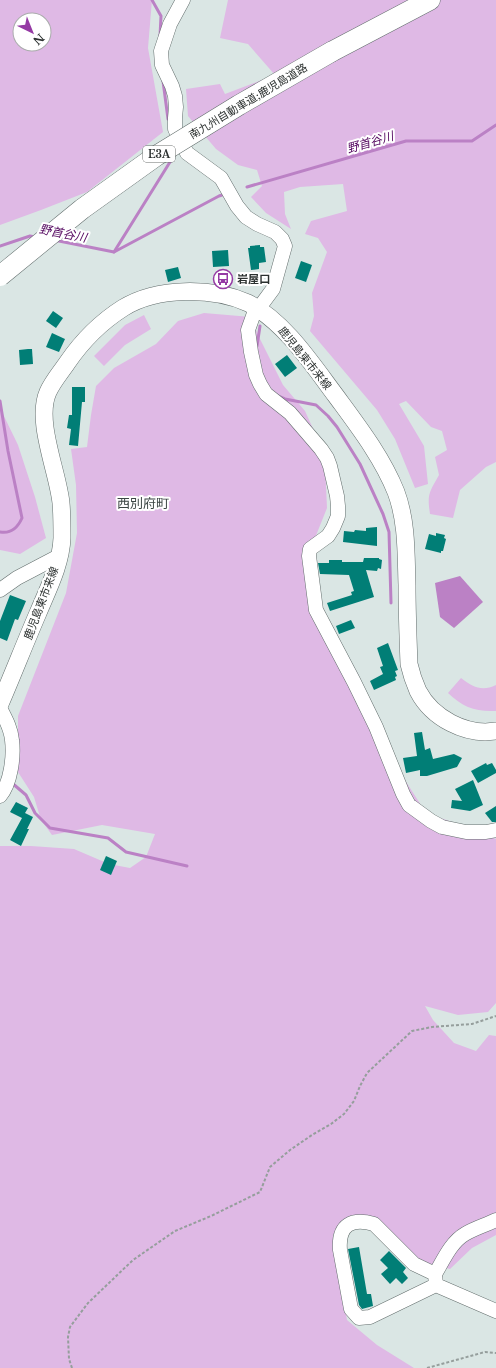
<svg xmlns="http://www.w3.org/2000/svg" width="496" height="1368" viewBox="0 0 496 1368" font-family="'Libre Baskerville','Noto Sans JP',serif">
	<rect width="100%" height="100%" fill="#dae6e4"/>
	<!-- green -->
	<g fill="#dfb9e5" fill-rule="evenodd">
		<path d="M0,0H152L148,48L163,132L87,192L41,210L0,225ZM20,20H44V44H20Z"/>
		<path d="M228,0H496V462L486,467L460,490L453,518L430,514C427,494 429,493 439,475L435,457L447,450L442,431L431,427L406,401L399,404L424,446L428,484L415,488L395,439L377,410L310,331L314,316L312,293L327,252L318,238L305,234L311,221L347,211L343,184L300,187L284,192L285,214L291,229L266,213L251,197L262,186L257,170L238,165L216,149L188,116L186,89L220,84L225,94L275,75L248,44L220,38Z"/>
		<path d="M204,313L251,317L258,335L283,385L305,411L315,433L325,464L327,508L315,538L311,589L326,623L358,674L403,777L426,813L478,831L496,839V1003L488,1012L458,1015L425,1006L433,1020L454,1043L476,1051L489,1035L496,1036V1235L472,1248L450,1269L427,1263L415,1257L378,1222H342L333,1235L347,1320L377,1345L414,1368H0V846H31L74,849L109,864L130,868L146,857L155,834L102,825L52,835L41,820L34,797L18,772V716L66,593L77,533L76,485L71,449L87,447L91,415L96,386L114,368L156,344L178,321Z"/>
		<path d="M144,315L151,329L125,345L104,366L94,356L125,325Z"/>
		<path d="M0,408L18,445L35,497L46,538L20,554L0,550Z"/>
		<path d="M461,678C473,687 482,692 496,685V711C475,712 463,707 448,693Z"/>
	</g>
	<!-- water -->
	<path fill="#bb81c5" d="M460,576L483,602L454,628L440,617L435,583Z"/>
	<g fill="none" stroke-linecap="round" stroke-linejoin="round">
		<!-- stream -->
		<g stroke="#bb81c5" stroke-width="3">
			<path d="M152,0L161,16L160,36"/>
			<path d="M163,81L168,119"/>
			<path d="M247,187L406,141H472L496,125"/>
			<path d="M54,240L114,252L219,196L225,194"/>
			<path d="M0,246L30,236L35,237"/>
			<path d="M114,252L170,162V157"/>
			<path d="M257,346L260,326"/>
			<path d="M278,396L285,399L316,405L328,416L337,427L360,464L383,514L389,532L391,603"/>
			<path d="M0,401L8,451L22,518C18,527 11,534 0,532"/>
			<path d="M12,783L26,795L35,813L50,828L108,838L126,852L187,866"/>
		</g>
	</g>
	<!-- building -->
	<g fill="#017e76">
		<path d="M260,245V247H264L266,262L259,263V269L251,270L248,248H250V246Z"/>
		<path d="M228,250L229,266L213,267L212,251Z"/>
		<path d="M301,261L312,265L306,282L295,278Z"/>
		<path d="M178,267L181,278L168,282L165,270Z"/>
		<path d="M53,311L63,318L56,328L46,321Z"/>
		<path d="M52,333L65,339L59,352L46,347Z"/>
		<path d="M28,349H32L33,364L20,365L19,350Z"/>
		<path d="M287,355L297,368L285,377L275,364Z"/>
		<path d="M72,387H85V402H82L78,446L69,445L71,429L67,428L69,415H72Z"/>
		<path d="M377,527V546L343,542L344,531L354,532L355,530L366,531V528Z"/>
		<path d="M436,533L445,535L444,538L446,539L443,551H441V553L425,549L429,534L436,536Z"/>
		<path d="M364,558H379V559L382,560L381,569L378,568L377,571L366,570L374,597L330,611L327,603L352,595L351,592L354,591L349,575L320,574L318,563H329V560H342V562H363Z"/>
		<path d="M10,595L26,601L18,620L15,619L7,641L0,638V621Z"/>
		<path d="M351,620L355,628L339,634L336,626Z"/>
		<path d="M388,643L398,670L395,671L397,676L395,677L396,680L374,690L370,681L383,674L380,667L383,666L377,648Z"/>
		<path d="M422,732L425,750L430,748L433,759L454,754L462,758L457,767L427,776H420V770L406,773L403,758L417,756L414,733Z"/>
		<path d="M486,763L487,765L492,763L496,770V773L478,783L471,771Z"/>
		<path d="M473,780L483,805L470,811L451,808L452,800L462,801L455,789Z"/>
		<path d="M16,802L28,808L25,813L33,817L27,829H29L21,846L10,840L22,818L10,812Z"/>
		<path d="M496,806V822H492L485,813Z"/>
		<path d="M106,856L117,861L111,875L100,870Z"/>
		<path d="M359,1247L367,1294H371L373,1306L362,1309L359,1305L348,1249Z"/>
		<path d="M389,1251L406,1268L403,1272L408,1278L402,1284L396,1278L390,1284L381,1274L388,1268L380,1260Z"/>
	</g>
	<g fill="none" stroke-linecap="round" stroke-linejoin="round">
		<!-- minor casing -->
		<g stroke="#626d6c" stroke-width="15">
			<g id="minor">
				<path d="M183,0L170,24L161,51L162,65L172,86L175,96L176,107L175,118V129L187,153L221,178L237,206L246,217L257,224L275,232L282,239L285,246L273,289L253,316L248,330L251,352L256,375L260,384L266,394L290,413L321,449L327,458L330,466L337,496L338,506V516L333,528L328,536L310,549L309,556L316,610L354,682L376,727L403,794L409,805L431,821L442,827L466,832H486L496,830"/>
				<path d="M0,590L17,578L59,556"/>
				<path d="M0,708C5,718 11,728 12,740C14,756 11,783 0,796"/>
				<path d="M435,1274C443,1261 451,1242 465,1234C475,1228 486,1225 496,1220"/>
				<path d="M436,1285L435,1274L414,1264L374,1224C352,1218 338,1224 340,1250L351,1309L359,1318L370,1317L436,1285L496,1311"/>
			</g>
		</g>
		<!-- major casing -->
		<g stroke="#626d6c" stroke-width="18">
			<path id="major" d="M0,704C13,674 25,643 38,613C48,589 61,564 62,538C62,526 62,514 61,503C58,472 35,421 48,392C53,381 61,372 67,363C82,341 101,322 123,308C157,287 212,287 248,303C284,321 312,364 336,396C358,426 382,457 396,492C407,521 406,554 407,585C407,611 408,638 409,664C411,673 414,682 418,691C432,718 466,736 496,731"/>
		</g>
		<!-- highway casing -->
		<g stroke="#626d6c" stroke-width="21">
			<path id="highway" d="M331,52L430,0"/>
		</g>
		<!-- path -->
		<g stroke="#959e9c" stroke-width="2" stroke-dasharray="3 2" stroke-linecap="butt">
			<path d="M72,1368L69,1359L68,1337L70,1327L88,1303L133,1260L175,1231L211,1216L260,1192L270,1167L290,1150L312,1135L331,1124L344,1114L354,1101L360,1086L367,1073L412,1031L432,1027L472,1024L496,1016"/>
			<path d="M427,1368L485,1352L496,1353"/>
		</g>
		<!-- minor -->
		<use href="#minor" stroke="#fff" stroke-width="14"/>
		<!-- major -->
		<use href="#major" stroke="#fff" stroke-width="17"/>
		<!-- highway -->
		<use href="#highway" stroke="#fff" stroke-width="20"/>
		<!-- highway-bridge casing -->
		<g stroke="#626d6c" stroke-width="21" stroke-linecap="butt">
			<path id="highway-bridge" d="M0,276L82,209L156,156L239,105L331,52"/>
		</g>
		<!-- highway-bridge -->
		<use href="#highway-bridge" stroke="#fff" stroke-width="20"/>
	</g>
	<!-- icons -->
	<defs>
		<g id="bus-ring" transform="scale(1)"><circle r="9.5" fill="#fff" stroke="#953aa4" stroke-width="1.5"/><path d="M-5-6H5V4H4V6H2V4H-2V6H-4V4H-5ZM-3.5-4V0h7V-4ZM-3.5 1.2v1.5H-2V1.2ZM2 1.2v1.5H3.5V1.2Z" fill="#953aa4"/></g>
	</defs>
	<g fill-rule="evenodd">
		<use href="#bus-ring" x="223" y="279"/>
	</g>
	<g text-anchor="middle" dominant-baseline="central" stroke-width="4" stroke-linejoin="round" paint-order="stroke">
		<!-- shield labels -->
		<rect fill="#fff" stroke="#6b6e6d" stroke-width="1" x="143" y="146" width="32" height="16" rx="3"/>
		<g font-size="10" font-weight="bold" fill="#2b302f">
			<text x="159" y="154">E3A</text>
		</g>
		<!-- street labels -->
		<g font-size="11" fill="#2b302f" stroke="#fff">
			<text transform="translate(248 101) rotate(-31)">南九州自動車道;鹿児島道路</text>
			<text transform="translate(305 358) rotate(51)">鹿児島東市来線</text>
			<text transform="translate(41 603) rotate(-69)">鹿児島東市来線</text>
		</g>
		<!-- poi labels -->
		<g font-size="11" font-weight="bold" fill="#2b302f" stroke="#fff" text-anchor="start">
			<text x="237" y="279">岩屋口</text>
		</g>
		<!-- water labels -->
		<g font-size="12" font-style="italic" fill="#52055e" stroke="#fff">
			<text transform="translate(370 142) rotate(-16)">野首谷川</text>
			<text transform="translate(63 233) rotate(11)">野首谷川</text>
		</g>
		<!-- quarter labels -->
		<g font-size="13" fill="#3c4644" stroke="#fff">
			<text x="143" y="503">西別府町</text>
		</g>
	</g>
	<!-- north arrow -->
	<g transform="translate(32 32) rotate(137)"><circle r="19" fill="#ffffff" stroke="#aaacac"/>
	<path d="M0-3L7 15L0 10L-7 15Z" fill="#953aa4"/>
	<text y="-6" font-size="11" font-weight="bold" text-anchor="middle" fill="#2b302f">N</text>
	</g>
</svg>
